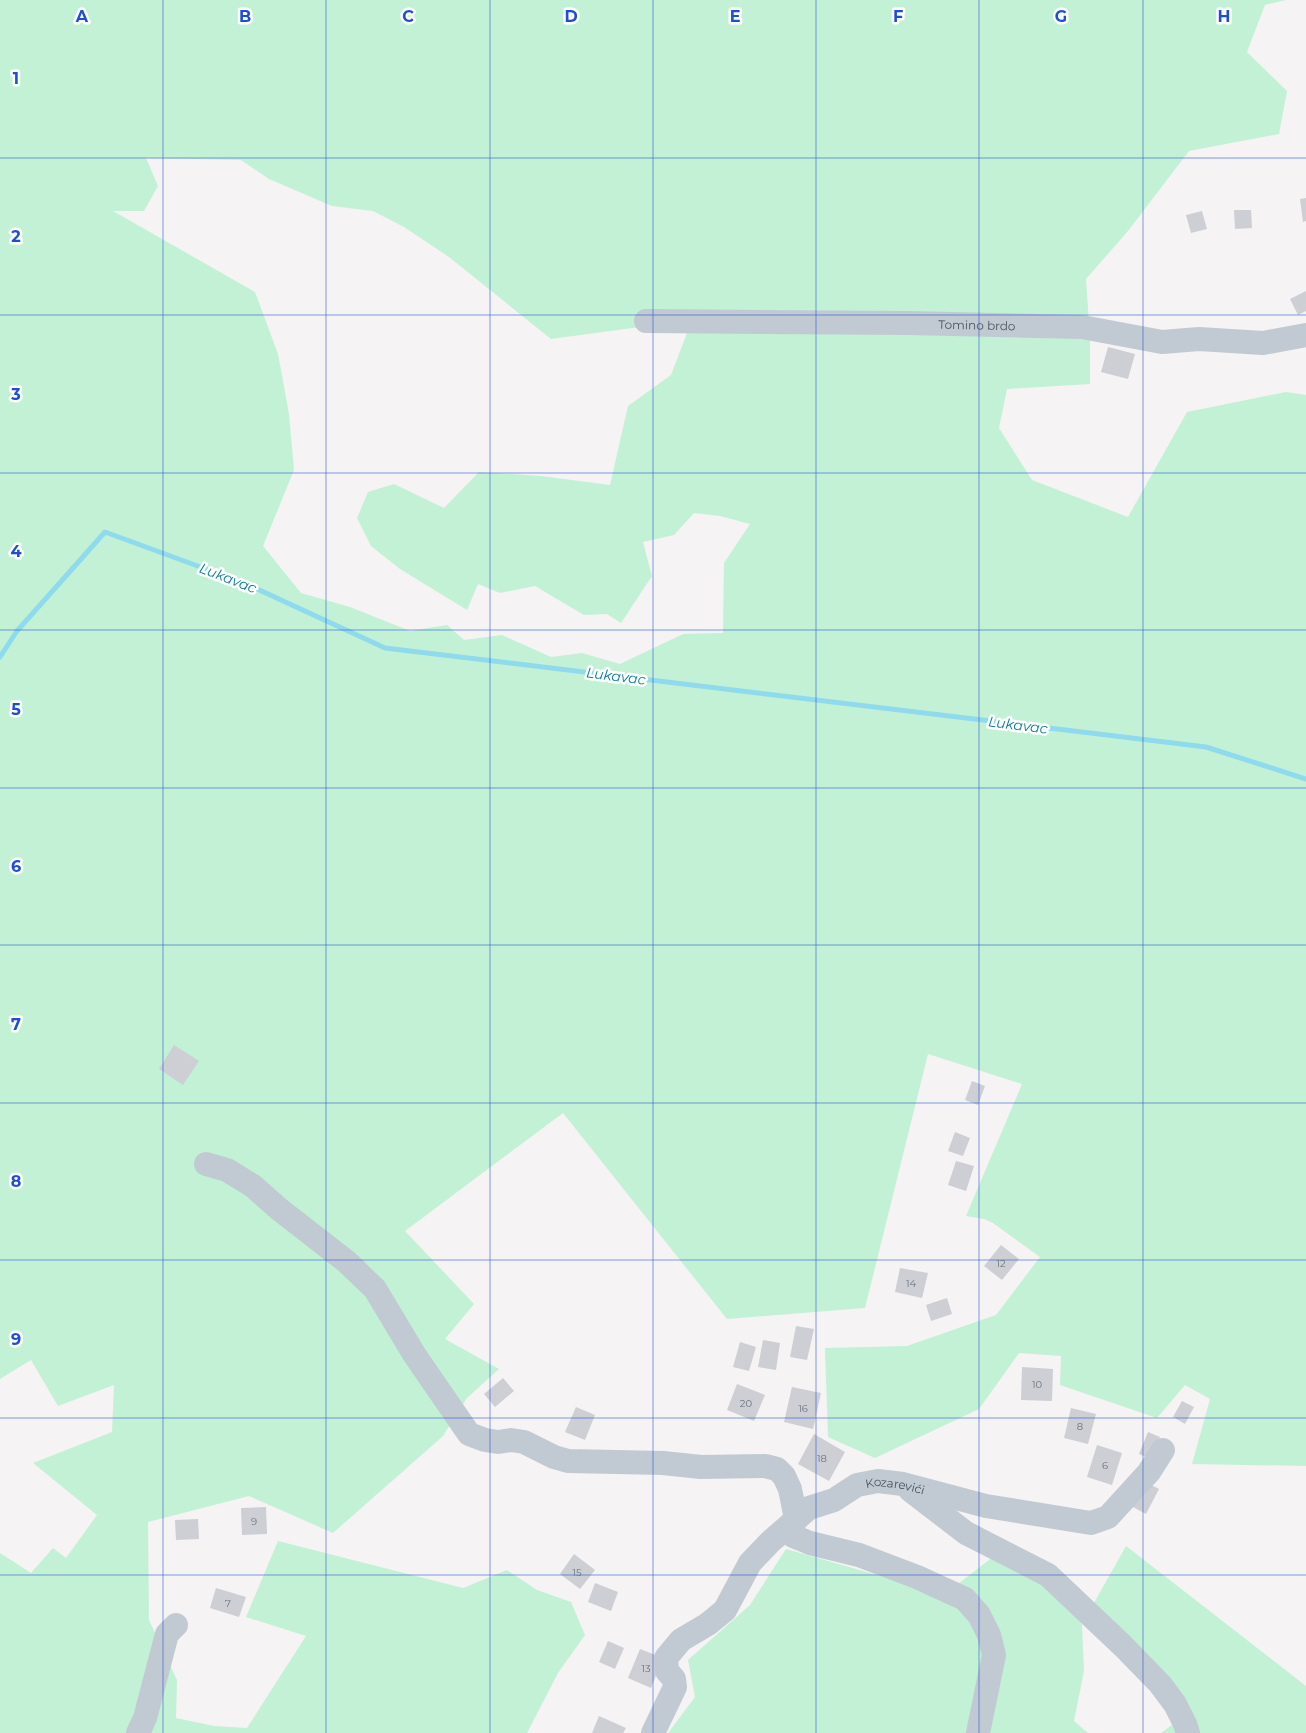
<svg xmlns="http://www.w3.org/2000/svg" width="1306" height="1733" viewBox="0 0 1306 1733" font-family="Montserrat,sans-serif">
	<rect width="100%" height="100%" fill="#f5f3f3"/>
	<!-- green -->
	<g fill="#c3f1d5" fill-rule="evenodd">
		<path d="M0,0H1286L1265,5L1247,52L1287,91L1279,134L1189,151L1128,231L1086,279L1090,337V384L1007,389L999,428L1032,480L1128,517L1187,412L1286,392L1306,395V1466L1192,1464L1210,1399L1185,1385L1157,1418L1060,1385L1061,1356L1019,1353L979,1409L875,1458L828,1437L825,1348L907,1346L996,1315L1040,1257L993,1223L984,1219L966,1216L1022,1084L928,1054L865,1308L727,1319L563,1113L405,1231L474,1304L445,1339L499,1369L467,1398L443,1436L333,1533L249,1496L148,1522L149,1620L177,1680L176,1718L214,1726L247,1728L306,1636L246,1617L278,1541L463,1588L507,1570L537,1590L571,1602L585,1635L558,1673L527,1733H0V1553L31,1573L53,1548L66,1558L97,1515L33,1463L112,1432L114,1385L58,1406L31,1360L0,1379ZM146,158L241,160L269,179L332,206L373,211L404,227L449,257L551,339L692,320L671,375L628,406L610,485L541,476L479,472L444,508L394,484L368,492L357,518L371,546L400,569L467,610L478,584L500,593L535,586L584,615L607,614L621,623L652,576L643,542L674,535L694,513L720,516L750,524L724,563L723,633L683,634L620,664L582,653L551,657L502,635L464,640L447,625L410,631L350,607L301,593L263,546L294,470L289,414L278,354L255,292L113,211H144L158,186Z"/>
		<path d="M1126,1546L1306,1686V1733H1161L1176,1722L1159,1691L1085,1619Z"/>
		<path d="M786,1549L926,1589L958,1584L998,1553L1066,1592L1082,1625L1084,1671L1074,1721L1088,1733H668L695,1697L688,1660L750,1605Z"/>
	</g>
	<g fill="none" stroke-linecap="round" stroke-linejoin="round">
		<!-- stream -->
		<path stroke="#90daee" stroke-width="5" d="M0,657L17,631L105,532L244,583L385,648L1206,747L1306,779"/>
	</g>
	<!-- building -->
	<g fill="#cdcfd5">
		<path d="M1306,198V221L1303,222L1300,199Z"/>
		<path d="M1234,210H1251L1252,228L1235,229Z"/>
		<path d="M1202,211L1207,229L1191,233L1186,215Z"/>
		<path d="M1306,291V311L1298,315L1290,299Z"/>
		<path d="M1108,347L1135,354L1128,379L1101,372Z"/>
		<path d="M174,1045L199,1061L183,1085L159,1069Z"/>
		<path d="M972,1081L985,1086L978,1105L965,1100Z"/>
		<path d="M955,1132L970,1138L963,1156L948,1151Z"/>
		<path d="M956,1161L974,1166L966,1191L948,1185Z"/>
		<path d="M1001,1245L1019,1259L1002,1280L984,1266Z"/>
		<path d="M900,1268L928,1273L922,1298L895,1292Z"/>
		<path d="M947,1298L952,1314L931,1321L926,1305Z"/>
		<path d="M796,1326L814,1329L807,1360L790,1357Z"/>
		<path d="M763,1340L780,1343L776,1370L758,1367Z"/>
		<path d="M740,1342L756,1347L749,1371L733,1367Z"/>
		<path d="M1022,1367L1053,1369L1052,1401L1021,1400Z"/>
		<path d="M503,1378L514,1391L495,1407L484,1394Z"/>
		<path d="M737,1384L765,1395L754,1421L727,1410Z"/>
		<path d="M792,1387L821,1393L813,1429L784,1422Z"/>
		<path d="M1182,1401L1194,1407L1185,1424L1173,1417Z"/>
		<path d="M576,1407L595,1415L585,1440L565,1432Z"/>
		<path d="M1071,1408L1096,1414L1088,1444L1064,1438Z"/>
		<path d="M1148,1432L1160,1437L1151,1459L1139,1454Z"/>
		<path d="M814,1434L845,1452L829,1481L798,1464Z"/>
		<path d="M1097,1445L1122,1453L1112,1485L1087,1477Z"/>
		<path d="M1144,1481L1159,1489L1146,1514L1131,1506Z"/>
		<path d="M266,1507L267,1534L242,1535L241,1508Z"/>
		<path d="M198,1519L199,1539L176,1540L175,1520Z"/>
		<path d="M574,1554L595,1570L580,1589L560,1574Z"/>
		<path d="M595,1583L618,1592L611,1611L588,1602Z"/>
		<path d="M216,1588L246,1597L239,1617L210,1608Z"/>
		<path d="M608,1641L624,1648L615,1669L599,1662Z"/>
		<path d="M640,1649L663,1658L651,1688L628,1678Z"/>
		<path d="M599,1716L626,1728L623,1733H592Z"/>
	</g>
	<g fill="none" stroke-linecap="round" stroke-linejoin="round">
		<!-- minor -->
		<g stroke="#c1cad2" stroke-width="24">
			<path id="s1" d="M646,321L908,323L1082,327L1162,342L1199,339L1263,343L1306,335"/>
			<path d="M206,1164L227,1170L253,1186L279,1209L347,1262L375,1289L414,1354L469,1434L485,1440L498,1442L511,1440L524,1442L554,1457L568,1461L663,1463L701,1467L765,1466L777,1469L784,1476L790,1489L796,1519"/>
			<path d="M910,1490L966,1533L1048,1575L1123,1646L1160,1684L1175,1704L1185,1724L1188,1733"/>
			<path d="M796,1519L791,1530L793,1536L810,1543L859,1555L917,1577L965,1599L979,1615L989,1635L994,1655L978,1733"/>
			<path d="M138,1733L145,1718L167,1634L176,1625"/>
			<path id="s2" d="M653,1733L675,1687L674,1679L667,1671L666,1658L681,1640L708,1624L725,1610L750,1563L770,1542L809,1508L834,1500L857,1485L878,1481L903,1484L986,1506L1091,1523L1108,1517L1149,1472L1163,1450"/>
		</g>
	</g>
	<!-- grid -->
	<path fill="none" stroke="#1d4ed8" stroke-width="1" stroke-opacity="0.55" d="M163,0V1733M326,0V1733M490,0V1733M653,0V1733M816,0V1733M979,0V1733M1143,0V1733M0,158H1306M0,315H1306M0,473H1306M0,630H1306M0,788H1306M0,945H1306M0,1103H1306M0,1260H1306M0,1418H1306M0,1575H1306"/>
	<g text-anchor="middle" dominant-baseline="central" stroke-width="5" stroke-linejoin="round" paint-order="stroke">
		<!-- number labels -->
		<g font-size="10" fill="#6b747e">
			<text x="1001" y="1263">12</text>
			<text x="911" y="1283">14</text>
			<text x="1037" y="1384">10</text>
			<text x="746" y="1403">20</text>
			<text x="803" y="1408">16</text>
			<text x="1080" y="1426">8</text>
			<text x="822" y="1458">18</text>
			<text x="1105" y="1465">6</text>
			<text x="254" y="1521">9</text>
			<text x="577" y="1572">15</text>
			<text x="228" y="1603">7</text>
			<text x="646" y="1668">13</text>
		</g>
		<!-- street labels -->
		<g font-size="12" fill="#4a5661" stroke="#fff">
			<text stroke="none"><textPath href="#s1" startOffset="331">Tomino brdo</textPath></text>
			<text stroke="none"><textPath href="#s2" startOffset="386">Kozarevići</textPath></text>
		</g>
		<!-- water labels -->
		<g font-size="14" font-style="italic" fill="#0c7c9b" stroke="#fff">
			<text transform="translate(228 578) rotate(21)">Lukavac</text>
			<text transform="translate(616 676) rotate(7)">Lukavac</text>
			<text transform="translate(1018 725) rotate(7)">Lukavac</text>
		</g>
	</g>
	<g font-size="16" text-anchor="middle" font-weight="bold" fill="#1d4ed8" stroke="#fff" stroke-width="5" stroke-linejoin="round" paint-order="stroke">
		<text x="82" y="22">A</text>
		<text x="245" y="22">B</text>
		<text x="408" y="22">C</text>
		<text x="571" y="22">D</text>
		<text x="735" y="22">E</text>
		<text x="898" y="22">F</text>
		<text x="1061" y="22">G</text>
		<text x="1224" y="22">H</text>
		<text x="16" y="84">1</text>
		<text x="16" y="242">2</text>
		<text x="16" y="400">3</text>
		<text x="16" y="557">4</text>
		<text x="16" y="715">5</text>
		<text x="16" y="872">6</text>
		<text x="16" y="1030">7</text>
		<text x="16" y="1187">8</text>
		<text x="16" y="1345">9</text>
	</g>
</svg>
